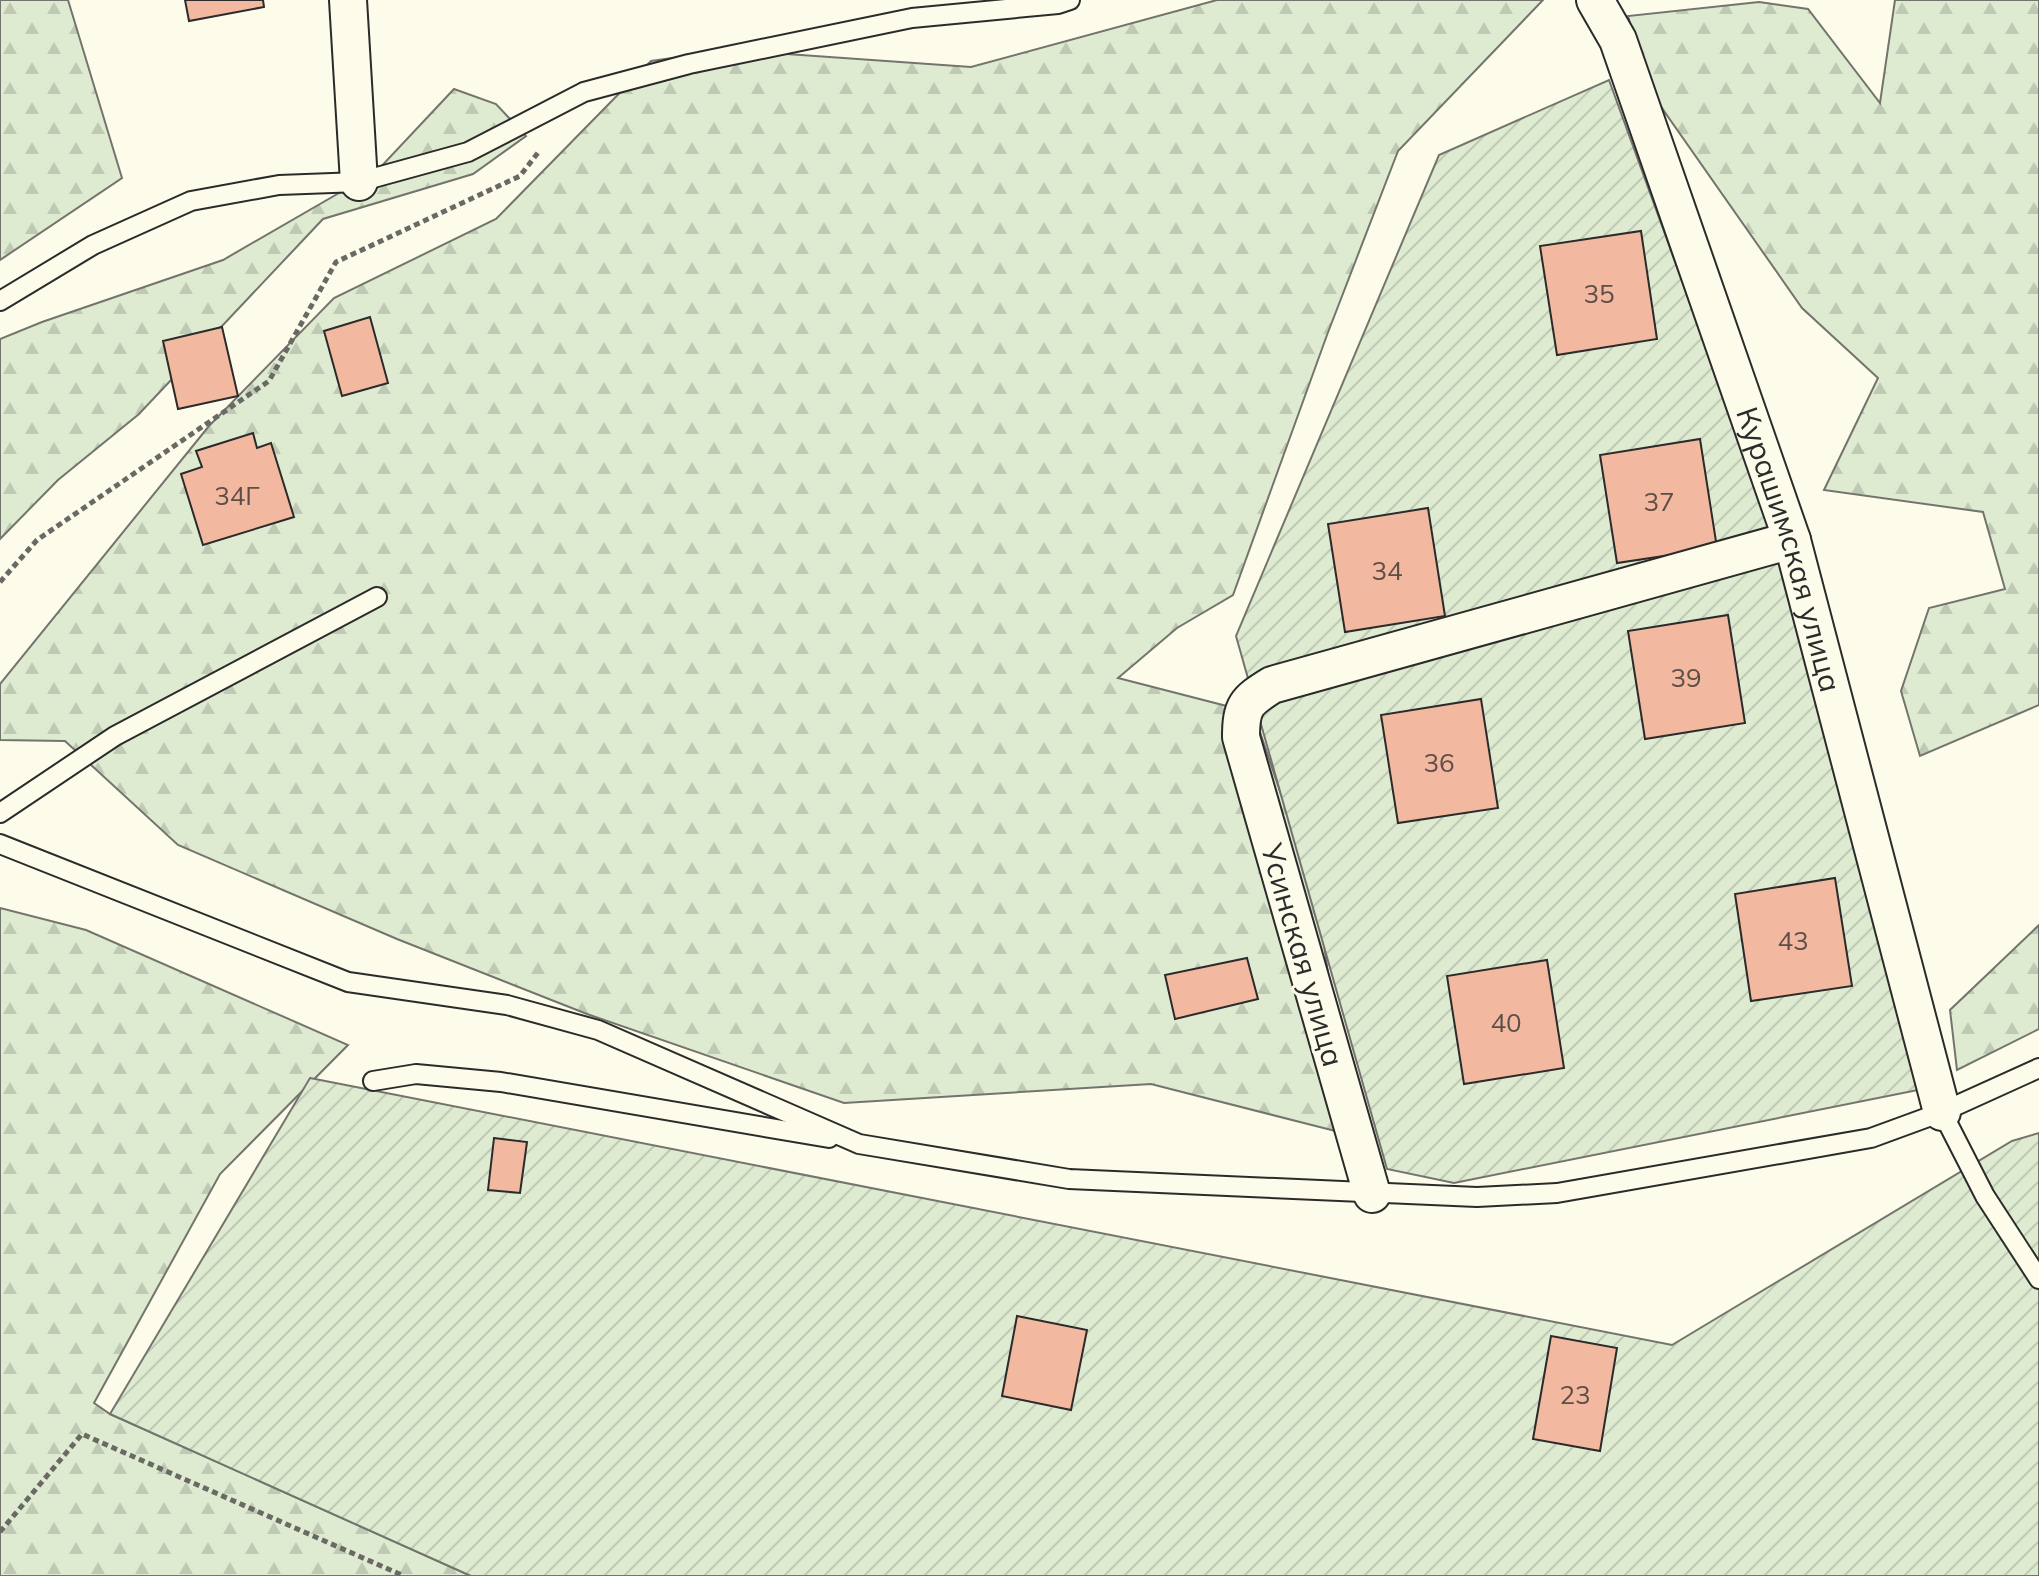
<svg xmlns="http://www.w3.org/2000/svg" width="2039" height="1576" viewBox="0 0 2039 1576" font-family="Mulish,sans-serif">
	<defs>
		<pattern id="forest-firs" width="22" height="20" patternUnits="userSpaceOnUse" patternTransform="scale(2)"><rect width="22" height="20" fill="#deebd1"/><path d="M5 1l3.5 6h-7zM16 11l3.5 6h-7z" fill="#bfcab4"/></pattern>
		<pattern id="garden-furrows" width="10" height="10" patternUnits="userSpaceOnUse" patternTransform="scale(2)"><rect width="10" height="10" fill="#deebd1"/><path d="M-1 1l2-2M0 10L10 0M9 11l2-2" fill="none" stroke="#bfcab4"/></pattern>
	</defs>
	<rect width="100%" height="100%" fill="#fdfbea"/>
	<!-- forest -->
	<g fill="url(#forest-firs)" stroke="#74746e" stroke-width="2">
		<path d="M0,0H68L122,178L0,260Z"/>
		<path d="M1217,0H1543L1398,151L1327,335L1233,595L1177,628L1118,678L1242,710L1259,729L1319,907L1335,1025L1343,1133L1151,1084L844,1103L587,1014L397,939L178,845L65,741L0,740V684L209,426L334,298L496,219L651,61L730,50L971,67Z"/>
		<path d="M1895,0H2039V705L1920,756L1901,691L1929,608L2005,589L1983,512L1824,490L1878,378L1802,308L1650,91L1628,16L1759,2L1808,9L1880,103Z"/>
		<path d="M454,89L496,104L526,136L473,174L323,219L139,414L58,480L0,539V339L42,322L223,260L377,171Z"/>
		<path d="M0,908L86,930L348,1045L220,1174L94,1403L110,1414L471,1576H0Z"/>
		<path d="M2039,925V1029L1957,1070L1950,1010Z"/>
	</g>
	<!-- garden -->
	<g fill="url(#garden-furrows)" stroke="#74746e" stroke-width="2">
		<path d="M1609,80L1783,559L1923,1089L1454,1183L1387,1169L1236,636L1439,155Z"/>
		<path d="M310,1078L1672,1345L2012,1141L2039,1133V1576H471L110,1414Z"/>
	</g>
	<!-- building -->
	<g fill="#f2b8a0" stroke="#2b2b2b" stroke-width="2">
		<path d="M185,0H263L264,7L189,21Z"/>
		<path d="M1641,231L1657,339L1557,355L1540,246Z"/>
		<path d="M370,317L388,383L342,396L324,331Z"/>
		<path d="M222,327L238,396L178,409L163,341Z"/>
		<path d="M253,433L257,448L271,443L294,517L203,545L181,474L202,467L196,451Z"/>
		<path d="M1700,439L1717,548L1617,563L1600,455Z"/>
		<path d="M1428,508L1445,616L1345,632L1328,524Z"/>
		<path d="M1728,615L1745,723L1645,739L1628,631Z"/>
		<path d="M1481,699L1498,808L1398,823L1381,715Z"/>
		<path d="M1835,878L1852,986L1751,1001L1735,894Z"/>
		<path d="M1247,958L1258,999L1175,1019L1165,975Z"/>
		<path d="M1547,960L1564,1068L1464,1084L1447,976Z"/>
		<path d="M494,1138L527,1142L520,1193L488,1190Z"/>
		<path d="M1017,1316L1087,1330L1071,1410L1002,1396Z"/>
		<path d="M1551,1336L1617,1348L1600,1451L1533,1439Z"/>
	</g>
	<g fill="none" stroke-linecap="round" stroke-linejoin="round">
		<!-- service casing -->
		<g stroke="#2b2b2b" stroke-width="22">
			<g id="service">
				<path d="M0,301L93,245L191,201L279,185L359,182L468,152L584,92L689,64L912,18L1058,4L1070,0"/>
				<path d="M0,813L115,736L377,597"/>
				<path d="M0,844L348,982L507,1005L598,1030L859,1144L1069,1179L1477,1197L1557,1193L1871,1138L1942,1112L2039,1068"/>
				<path d="M373,1081L416,1074L501,1082L829,1138"/>
				<path d="M1942,1112L1985,1196L2039,1279"/>
			</g>
		</g>
		<!-- minor casing -->
		<g stroke="#2b2b2b" stroke-width="40">
			<g id="minor">
				<path d="M348,0L359,182"/>
				<path id="s1" d="M1595,0L1618,40L1792,540L1942,1112"/>
				<path d="M1372,1194L1241,737C1241,706 1246,701 1272,685L1792,540"/>
			</g>
		</g>
		<!-- path -->
		<g stroke="#6a6964" stroke-width="5" stroke-dasharray="6 4" stroke-linecap="butt">
			<path d="M0,582L37,540L269,381L336,262L520,176L540,150"/>
			<path d="M0,1532L82,1434L404,1576"/>
		</g>
		<!-- service -->
		<use href="#service" stroke="#fdfbea" stroke-width="18"/>
		<!-- minor -->
		<use href="#minor" stroke="#fdfbea" stroke-width="36"/>
	</g>
	<g text-anchor="middle" dominant-baseline="central" stroke-width="6" stroke-linejoin="round" paint-order="stroke">
		<!-- number labels -->
		<g font-size="26" fill="#5d4e48">
			<text x="1599" y="293">35</text>
			<text x="237" y="495">34Г</text>
			<text x="1659" y="501">37</text>
			<text x="1387" y="570">34</text>
			<text x="1686" y="677">39</text>
			<text x="1439" y="762">36</text>
			<text x="1793" y="940">43</text>
			<text x="1506" y="1022">40</text>
			<text x="1575" y="1394">23</text>
		</g>
		<!-- street labels -->
		<g font-size="30" fill="#2b2b2b" stroke="#fdfbea">
			<text stroke="none"><textPath href="#s1" startOffset="584">Курашимская улица</textPath></text>
			<text transform="translate(1303 955) rotate(74)">Усинская улица</text>
		</g>
	</g>
</svg>
